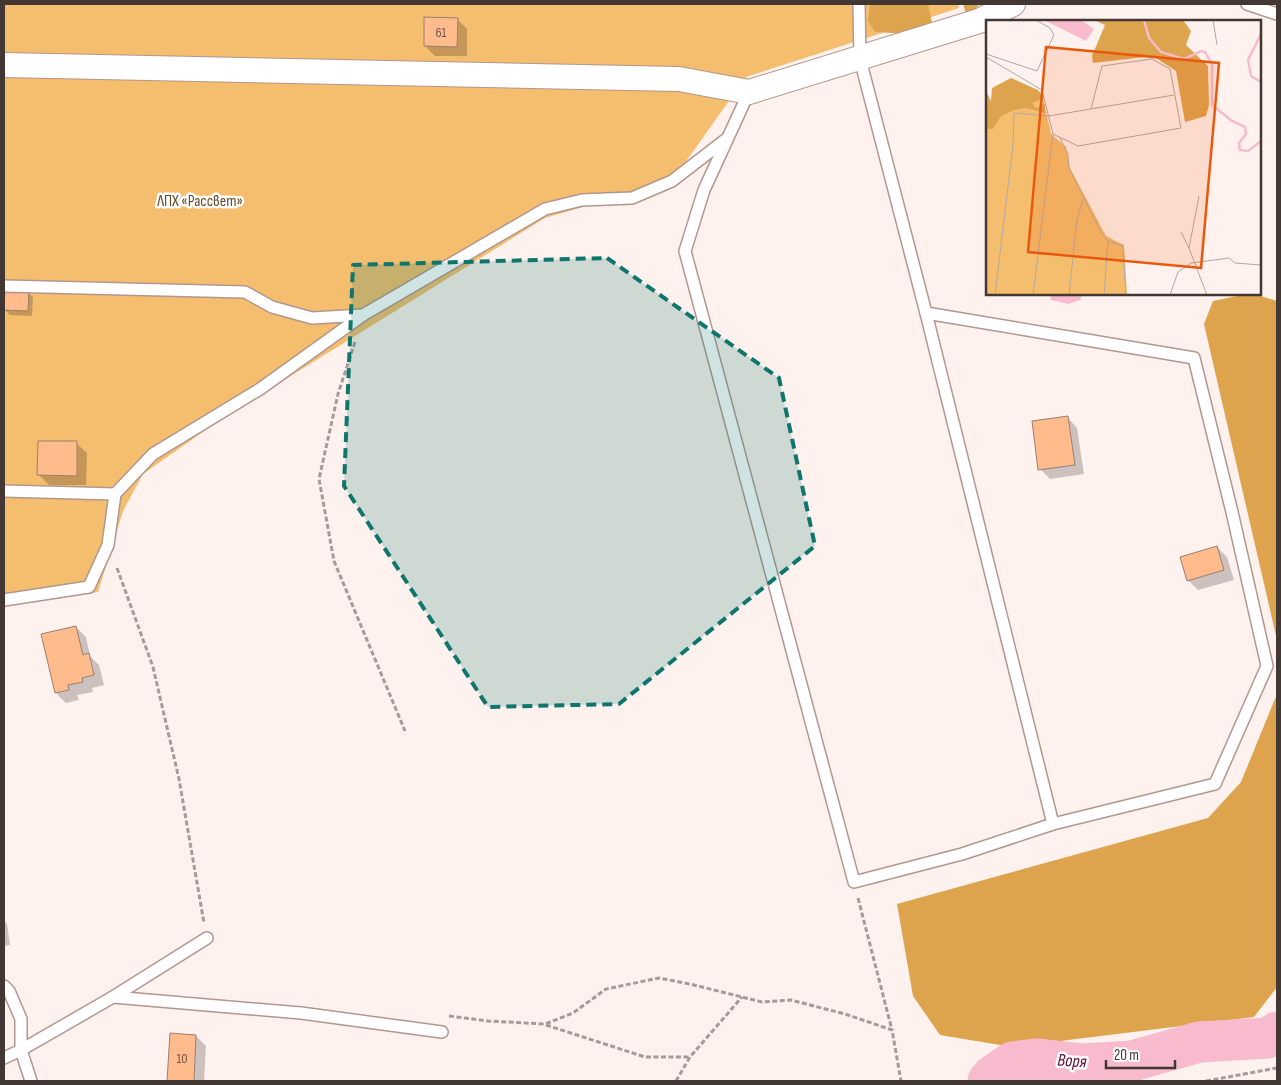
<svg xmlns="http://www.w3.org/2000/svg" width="1281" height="1085" viewBox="0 0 1281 1085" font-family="'Sofia Sans Condensed',sans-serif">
	<rect width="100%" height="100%" fill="#fff2ee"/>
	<!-- green -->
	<path fill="#f5bd6e" d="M4,4H958L959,8L746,77L672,181L545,218L220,420L143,474L123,511L98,592L4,606Z"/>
	<!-- forest -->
	<g fill="#dea34d">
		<path d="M870,4H928L932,23L910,34L875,32L868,21Z"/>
		<path d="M963,4H980L967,17Z"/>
		<path d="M1247,294H1254L1277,301V640L1204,324L1213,301Z"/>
		<path d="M1277,694V987L1254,1017L1012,1047L940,1035L913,996L897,904L1208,818L1241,782Z"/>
	</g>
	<!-- water -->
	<path fill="#f8bbce" d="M1050,294H1082L1080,300L1068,304L1051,300Z"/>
	<!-- shadow -->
	<g fill="#0003">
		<path d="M457,19L467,29V56H435L425,46Z"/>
		<path d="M28,293L33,297L32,316L10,315L5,310Z"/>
		<path d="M1067,417L1077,428L1084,474L1050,479L1040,469Z"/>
		<path d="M76,443L87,453L86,485H49L39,475Z"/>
		<path d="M1217,547L1227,557L1234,580L1198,590L1188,580Z"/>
		<path d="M76,627L86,637L90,656L99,665L104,685L92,688L93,692L77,695L79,700L66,703L56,693Z"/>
		<path d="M4,921L7,924L10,945L4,946Z"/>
		<path d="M171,1035L196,1036L206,1046L204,1081H168Z"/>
	</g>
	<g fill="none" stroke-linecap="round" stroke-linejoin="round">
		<!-- river -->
		<path stroke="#f8bbce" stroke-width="41" d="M988,1081L992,1076L1012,1062L1036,1059L1082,1064L1132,1061L1199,1042L1268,1038L1277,1032"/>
	</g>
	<!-- building -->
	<g fill="#ffbb8c" stroke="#988070">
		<path d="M424,17L458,18L457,47L424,46Z"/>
		<path d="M5,290L29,291L28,311L4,310Z"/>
		<path d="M1068,416L1075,465L1038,470L1032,421Z"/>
		<path d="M38,441H77V476L37,475Z"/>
		<path d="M1217,546L1224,570L1187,581L1180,557Z"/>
		<path d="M76,626L83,655L89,653L94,675L82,678L83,682L68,685L69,690L55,693L41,634Z"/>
		<path d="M170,1033L196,1035L194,1081H167Z"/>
	</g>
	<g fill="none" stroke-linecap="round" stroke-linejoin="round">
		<!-- lane casing -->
		<g stroke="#b3968d" stroke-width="14">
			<g id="lane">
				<path d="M859,4L860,59L926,313L1053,824"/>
				<path d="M1247,4L1277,14"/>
				<path d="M749,92L704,190L685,251L854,882L962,854L1053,824L1215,784L1267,666L1232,512L1194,358L926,313"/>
				<path d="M4,286L245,292L272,307L312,318L363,315"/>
				<path d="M4,491L115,494"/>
				<path d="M4,600L89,587L108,545L115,494L153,454L260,389L363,315L545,209L582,200L632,198L672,181L725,140"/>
				<path d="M4,986L9,991L21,1019V1050L31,1081"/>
				<path d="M113,997L207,938"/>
				<path d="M4,1058L21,1050L113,997L301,1013L442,1032"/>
			</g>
		</g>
		<!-- street casing -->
		<g stroke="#b3968d" stroke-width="26">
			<path id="street" d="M4,65L679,79L749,92L979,21L1013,4"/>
		</g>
		<!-- path -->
		<g stroke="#a89b97" stroke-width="3" stroke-dasharray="5 2.5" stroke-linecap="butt">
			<path d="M355,342L338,394L319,479L334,561L405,731"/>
			<path d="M117,568L153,667L179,779L204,923"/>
			<path d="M858,898L892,1030"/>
			<path d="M449,1016L488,1021L545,1024L573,1013L606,989L659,978L690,984L762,1002L791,1000L845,1014L892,1030L901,1081"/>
			<path d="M546,1025L645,1057H690"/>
			<path d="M676,1081L690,1057L742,997"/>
			<path d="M1206,1081L1277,1068"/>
		</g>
		<!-- lane -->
		<use href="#lane" stroke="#fff" stroke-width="11"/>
		<!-- street -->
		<use href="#street" stroke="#fff" stroke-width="24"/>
	</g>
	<!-- marked area -->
	<path fill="#0f766e" fill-opacity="0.2" stroke="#0f766e" stroke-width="4" stroke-dasharray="10 6" stroke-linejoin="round" d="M607,258L779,378L815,546L619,704L488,707L344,486L353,265Z"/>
	<g text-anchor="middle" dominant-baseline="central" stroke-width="5" stroke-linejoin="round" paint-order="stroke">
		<!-- number labels -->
		<g font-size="14" fill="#725849">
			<text x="441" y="32">61</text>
			<text x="182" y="1058">10</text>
		</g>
		<!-- park labels -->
		<g font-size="16" fill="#644a27" stroke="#fff">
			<text x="200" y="201">ЛПХ «Рассвет»</text>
		</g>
		<!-- water labels -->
		<g font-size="18" font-style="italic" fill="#640d36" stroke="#fff">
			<text transform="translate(1072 1061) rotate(4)">Воря</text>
		</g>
	</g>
	<!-- overview -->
	<g transform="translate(986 20)">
		<rect width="275" height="275" fill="#fff2ee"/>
		<path d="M57,79L65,114L80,127L84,148L120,216L138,225L141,275H0V96L14,87Z" fill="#f5bd6e"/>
		<path d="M108,0H197L205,11L200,25L222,46L223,85L220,96L199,102L190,51L167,36L107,43L106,36L119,5ZM25,58L52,70L58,78L46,83L50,88L59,84V93L40,88L28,90L15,96L7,109H0V71L5,81L6,68Z" fill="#dea34d"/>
		<path d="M58,0H95L108,9L100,21Z" fill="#f8bbce"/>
		<path fill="none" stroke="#f8bbce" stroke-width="2.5" d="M158,0L163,18L175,32L198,39L215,31L219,32L226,44V85L246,101L259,107L260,114L253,123L254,130L262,131L275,121M275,14L262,40L265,56L275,62"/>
		<path fill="none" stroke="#b4a7a3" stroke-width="1" d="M227,0L231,25M0,34L51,51L68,15L64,8L50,0M0,37L56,70L67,114L47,275M67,114L92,126L195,108L184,49L166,39L116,46L105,89M74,118L82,134L83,148L116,214L122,221L137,226L140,275M213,176L203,228L221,275M195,212L203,228M9,275L27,125L28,93L63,96L188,75M83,275L91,200L97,179M118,275L122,221M184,275L192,252L205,243L243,238L249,243L275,245"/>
		<path fill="#e8590c" fill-opacity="0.15" stroke="#e8590c" stroke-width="2.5" d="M60,27L233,43L215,248L42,232Z"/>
		<rect width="275" height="275" fill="none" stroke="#433733" stroke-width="2.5"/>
	</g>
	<!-- border -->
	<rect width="1281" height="1085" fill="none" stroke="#433733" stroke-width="10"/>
	<!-- scale -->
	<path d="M1106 1060v8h69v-8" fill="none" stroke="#433733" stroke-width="2.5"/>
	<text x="1114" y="1060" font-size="15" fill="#433733" stroke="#ffffff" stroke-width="4" paint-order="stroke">20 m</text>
</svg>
